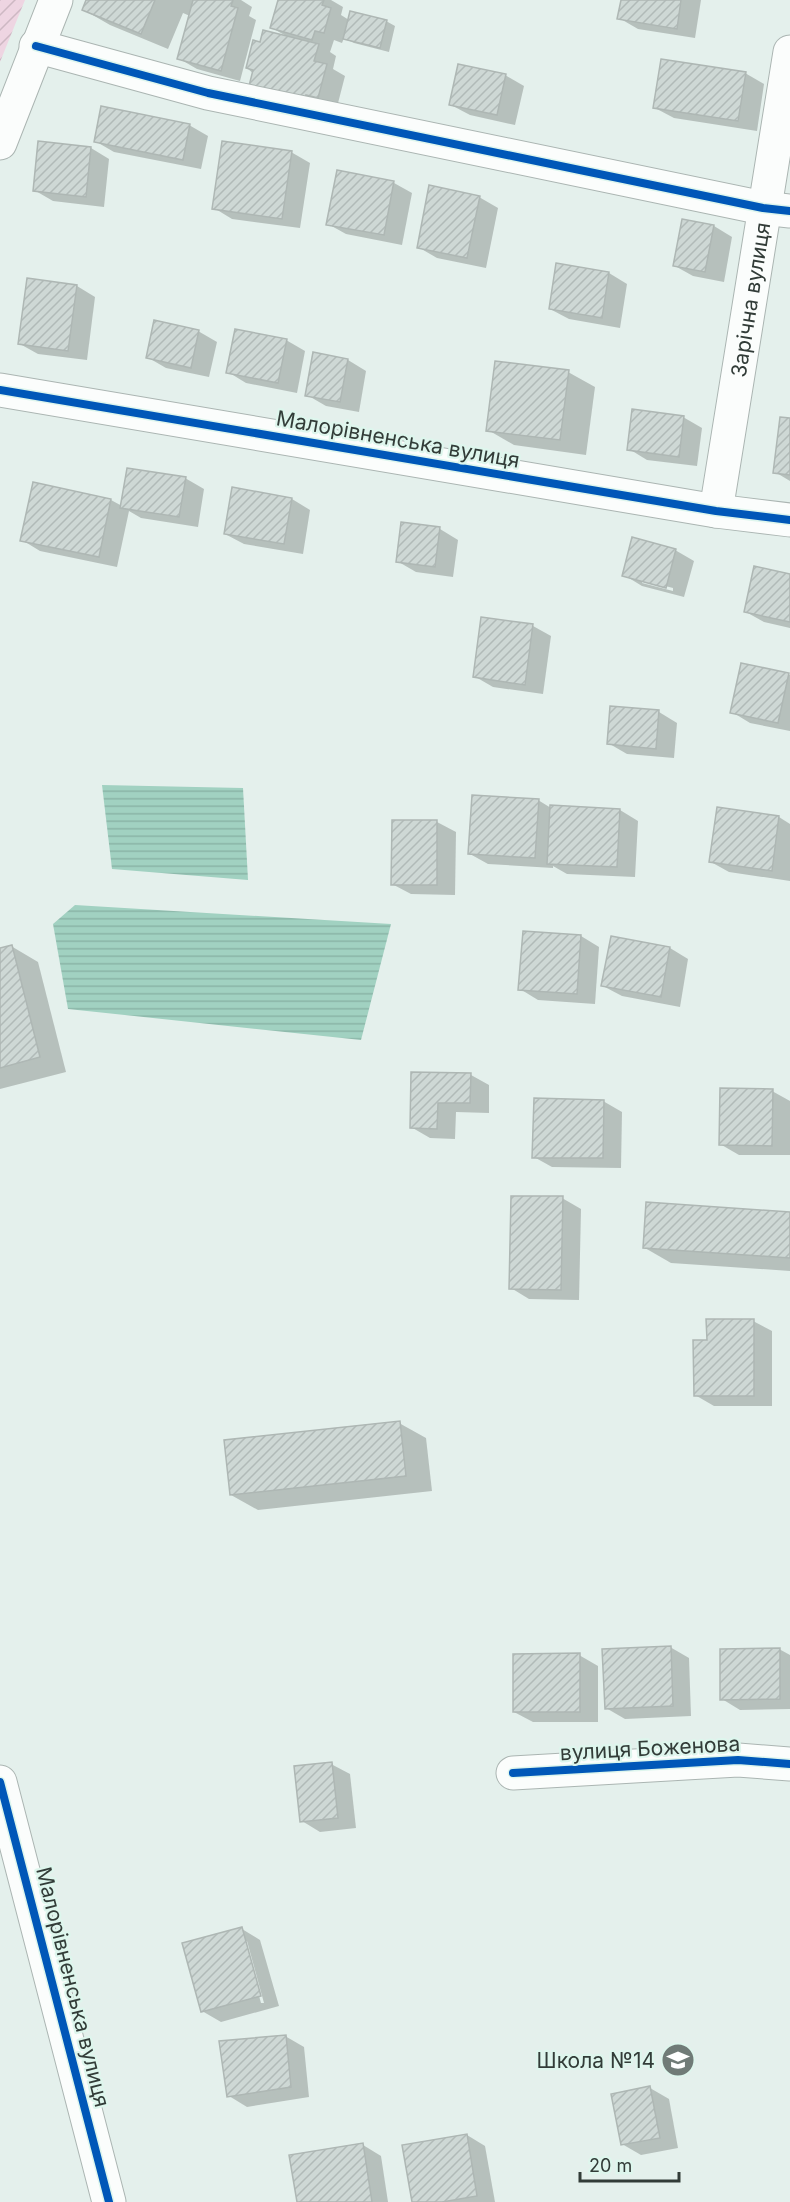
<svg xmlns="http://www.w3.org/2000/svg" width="790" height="2202" viewBox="0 0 790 2202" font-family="Inter,sans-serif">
	<defs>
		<pattern id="garden-furrows" width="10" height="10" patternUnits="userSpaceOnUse" patternTransform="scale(1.5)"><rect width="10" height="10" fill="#eed5e2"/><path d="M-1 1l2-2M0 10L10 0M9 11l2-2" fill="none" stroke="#cdb8c3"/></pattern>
		<pattern id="water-rules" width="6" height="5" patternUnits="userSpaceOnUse" patternTransform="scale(1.5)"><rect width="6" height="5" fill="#a1d1c1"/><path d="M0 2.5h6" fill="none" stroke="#8bb4a7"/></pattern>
		<pattern id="building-hatch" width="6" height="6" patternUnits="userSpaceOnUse" patternTransform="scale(1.5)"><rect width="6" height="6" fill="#ced8d5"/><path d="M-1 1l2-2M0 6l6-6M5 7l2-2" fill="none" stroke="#b1bab8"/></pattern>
	</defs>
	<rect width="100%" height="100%" fill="#e4f0ec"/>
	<!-- garden -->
	<path fill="url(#garden-furrows)" d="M0,0H25L0,62Z"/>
	<!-- water -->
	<g fill="url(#water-rules)">
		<path d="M102,785L243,788L248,880L112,869Z"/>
		<path d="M75,905L391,924L361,1040L68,1009L53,924Z"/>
	</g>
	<!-- shadow -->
	<g fill="#0003" fill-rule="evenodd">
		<path d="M88,0H241L252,7L249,16L256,20L240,81L197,69L178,58L190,16L183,13L168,49L110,25L84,10Z"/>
		<path d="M280,0H331L343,7L341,15L349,20L386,21L395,26L389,52L354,43L344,38L342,43L334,40L330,52L336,56L333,69L345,76L337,107L290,106L247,68L261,44L288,37L272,28Z"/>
		<path d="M622,0H701L695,38L638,29L619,18Z"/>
		<path d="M745,73L764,84L757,131L674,118L655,108Z"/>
		<path d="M505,75L524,86L515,125L470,115L451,105Z"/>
		<path d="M189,125L208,136L201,169L114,152L95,141Z"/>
		<path d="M40,142L91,148L109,159L104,207L53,201L34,190Z"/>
		<path d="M291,152L310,163L300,228L232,219L214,208Z"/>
		<path d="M394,183L412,193L402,245L346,234L328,224Z"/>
		<path d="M479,197L498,208L486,268L437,258L418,247Z"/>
		<path d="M683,220L714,226L732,237L724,282L693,276L675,266Z"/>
		<path d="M609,273L627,284L620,328L569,319L550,309Z"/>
		<path d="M28,280L77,286L95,297L87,360L38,354L20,344Z"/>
		<path d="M198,331L217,342L209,377L166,368L147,357Z"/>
		<path d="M286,340L305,351L297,393L246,383L228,372Z"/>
		<path d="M348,360L366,371L359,412L326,406L307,395Z"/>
		<path d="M568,372L595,387L586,455L514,445L488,430Z"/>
		<path d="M683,417L702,428L697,466L647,460L629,449Z"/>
		<path d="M790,419V481L775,472Z"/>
		<path d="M185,478L204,489L198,527L141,518L129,511L117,567L40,551L22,540L34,484L111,500L122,506Z"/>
		<path d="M292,499L310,510L303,554L244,544L225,534Z"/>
		<path d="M402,524L440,529L458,540L453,577L416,572L397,561Z"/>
		<path d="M675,550L694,561L684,597L642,586L624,575ZM642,580L673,588V591L642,583Z"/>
		<path d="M790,575V628L764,622L746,612Z"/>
		<path d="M533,626L551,636L543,694L493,687L474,676Z"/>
		<path d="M788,674L790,675V731L750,723L732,712Z"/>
		<path d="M659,712L677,723L674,758L627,754L608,743Z"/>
		<path d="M538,800L551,808L620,810L638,821L635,877L567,874L553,866V868L488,864L470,854Z"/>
		<path d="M718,809L779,817L790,824V881L729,872L711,862Z"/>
		<path d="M437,822L456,832L455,895L411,894L392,884Z"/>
		<path d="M581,936L599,947L595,1004L538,1000L520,989Z"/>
		<path d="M11,946L38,962L66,1072L0,1089V949Z"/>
		<path d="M670,948L688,959L680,1007L622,996L603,986Z"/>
		<path d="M412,1074L471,1075L489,1085V1113L456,1112L455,1139L430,1138L411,1127Z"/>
		<path d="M772,1091L790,1101V1155H739L720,1144Z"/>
		<path d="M603,1101L622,1112L621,1168L552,1167L534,1157Z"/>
		<path d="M562,1198L581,1209L579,1300L529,1299L511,1288Z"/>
		<path d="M790,1213V1271L671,1263L645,1248Z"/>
		<path d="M753,1321L772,1331V1406H714L695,1395L708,1341Z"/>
		<path d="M399,1423L426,1438L432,1491L258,1510L231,1495Z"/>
		<path d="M670,1647L689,1658L691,1716L625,1719L606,1708Z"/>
		<path d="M779,1649L790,1655V1709L740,1710L722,1699Z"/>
		<path d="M579,1655L598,1666V1722H533L514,1712Z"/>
		<path d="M331,1764L350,1774L356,1828L320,1832L302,1821Z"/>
		<path d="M242,1929L260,1940L279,2006L221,2022L202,2011ZM244,1941H247L264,2003H261Z"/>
		<path d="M285,2036L304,2047L309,2097L247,2107L229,2096Z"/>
		<path d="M650,2088L669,2099L678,2148L641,2155L622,2144Z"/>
		<path d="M467,2135L485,2146L495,2202H414Z"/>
		<path d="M363,2145L381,2156L388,2202H298Z"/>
	</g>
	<!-- building -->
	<g fill="url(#building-hatch)" stroke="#aeb7b4" stroke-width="1.5">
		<path d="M86,0H155L141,34L82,10Z"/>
		<path d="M193,0H233L231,6L238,8L221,71L177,59Z"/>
		<path d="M278,0H324L322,5L331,8L324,33L315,31L312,40L270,28Z"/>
		<path d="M621,0H681L677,29L617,19Z"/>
		<path d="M350,11L387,20L380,48L343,39Z"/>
		<path d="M263,30L319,44L314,61L327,64L318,98L306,95L304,104L249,86L253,70L246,68L253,40L260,42Z"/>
		<path d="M661,59L746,72L738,121L653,108Z"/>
		<path d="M458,64L506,74L497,115L449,105Z"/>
		<path d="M101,106L190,124L183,160L94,142Z"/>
		<path d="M38,141L91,147L86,197L33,191Z"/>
		<path d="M222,141L292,151L282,219L212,209Z"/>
		<path d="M337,170L394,181L384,235L326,225Z"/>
		<path d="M429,185L480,196L467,258L417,248Z"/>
		<path d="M682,219L714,225L705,272L673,266Z"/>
		<path d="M556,263L609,272L602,318L549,309Z"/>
		<path d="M27,278L77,285L68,351L18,344Z"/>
		<path d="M154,320L199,330L191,368L146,358Z"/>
		<path d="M235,329L287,339L278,383L226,373Z"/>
		<path d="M313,352L348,359L340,402L305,396Z"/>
		<path d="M495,361L569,370L560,440L486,431Z"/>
		<path d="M632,409L684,416L679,457L627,450Z"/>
		<path d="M780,417L790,418V475L773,473Z"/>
		<path d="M127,468L186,477L179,517L120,508Z"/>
		<path d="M33,482L111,499L99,557L20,541Z"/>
		<path d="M232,487L292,498L284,544L224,534Z"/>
		<path d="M401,522L440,527L435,567L396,562Z"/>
		<path d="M632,537L676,549L666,588L622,576Z"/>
		<path d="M754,566L790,574V622L744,612Z"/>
		<path d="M481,617L533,624L525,685L473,677Z"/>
		<path d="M741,663L789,673L778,723L730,713Z"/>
		<path d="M610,706L659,710L656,749L607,744Z"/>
		<path d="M472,795L539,799L535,858L468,854Z"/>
		<path d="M550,805L620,809L617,867L547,864Z"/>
		<path d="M717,807L779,816L772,871L709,862Z"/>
		<path d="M392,820H437V885H391Z"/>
		<path d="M523,931L581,935L577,994L518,990Z"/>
		<path d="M611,936L670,947L661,997L601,986Z"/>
		<path d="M12,945L40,1057L0,1068V948Z"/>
		<path d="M411,1072L471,1073L470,1103H438L437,1129L410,1128Z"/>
		<path d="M720,1088L773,1089L772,1146L719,1145Z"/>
		<path d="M534,1098L604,1100L603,1158H532Z"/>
		<path d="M511,1196H563L561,1290L509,1289Z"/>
		<path d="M646,1202L790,1212V1258L643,1248Z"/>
		<path d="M706,1319H754V1396H694L693,1340H707Z"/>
		<path d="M400,1421L406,1476L230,1495L224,1440Z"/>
		<path d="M671,1646L673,1706L605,1709L602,1649Z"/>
		<path d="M780,1648V1699L720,1700V1649Z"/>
		<path d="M580,1653V1712H513V1654Z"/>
		<path d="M332,1762L338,1818L300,1822L294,1766Z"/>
		<path d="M242,1927L261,1996L201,2012L182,1943Z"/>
		<path d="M286,2035L291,2087L227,2097L219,2041Z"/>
		<path d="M650,2086L660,2138L621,2145L611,2094Z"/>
		<path d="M467,2134L477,2196L442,2202H412L402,2145Z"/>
		<path d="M363,2143L372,2202H297L289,2155Z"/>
	</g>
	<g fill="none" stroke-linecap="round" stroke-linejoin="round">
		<!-- minor casing -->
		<g stroke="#abb5b2" stroke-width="35">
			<g id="minor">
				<path d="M36,46L208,93L763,208L790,211"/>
				<path d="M0,143L56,0"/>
				<path d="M0,390L716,511L790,520"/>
				<path id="s1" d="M716,511L790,52"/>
				<path d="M513,1773L738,1760L790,1764"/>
				<path d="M0,1782L109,2202"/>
			</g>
		</g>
		<!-- minor -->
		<use href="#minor" stroke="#fbfdfc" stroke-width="33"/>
		<!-- cycleway casing -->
		<g stroke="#def6ed" stroke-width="11">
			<g id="cycleway">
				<path d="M36,46L208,93L763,208L790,211"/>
				<path d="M0,390L716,511L790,520"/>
				<path d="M513,1773L738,1760L790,1764"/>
				<path d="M0,1782L109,2202"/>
			</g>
		</g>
		<!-- cycleway -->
		<use href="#cycleway" stroke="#0057b8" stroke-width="8"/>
	</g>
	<!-- icons -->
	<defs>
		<g id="school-disc" transform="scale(1.725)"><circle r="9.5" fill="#707b77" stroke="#def6ed"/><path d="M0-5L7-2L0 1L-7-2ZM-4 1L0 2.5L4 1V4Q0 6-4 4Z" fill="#fff"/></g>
	</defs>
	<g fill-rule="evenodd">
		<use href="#school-disc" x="678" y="2060"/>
	</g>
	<g text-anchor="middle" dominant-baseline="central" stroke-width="4.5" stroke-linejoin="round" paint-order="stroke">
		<!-- street labels -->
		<g font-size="21" fill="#323c38" stroke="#def6ed">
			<text stroke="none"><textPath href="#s1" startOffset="214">Зарічна вулиця</textPath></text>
			<text transform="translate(398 439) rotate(10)">Малорівненська вулиця</text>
			<text transform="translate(650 1748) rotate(-3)">вулиця Боженова</text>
			<text transform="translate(73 1987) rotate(76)">Малорівненська вулиця</text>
		</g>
		<!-- poi labels -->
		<g font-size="21" fill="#323c38" stroke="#def6ed" text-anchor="end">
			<text x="655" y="2060">Школа №14</text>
		</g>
	</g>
	<!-- scale -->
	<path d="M580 2172v9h99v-9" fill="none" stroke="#323c38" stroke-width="3"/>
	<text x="589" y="2172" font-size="18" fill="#323c38" stroke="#def6ed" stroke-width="4.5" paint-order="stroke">20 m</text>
</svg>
